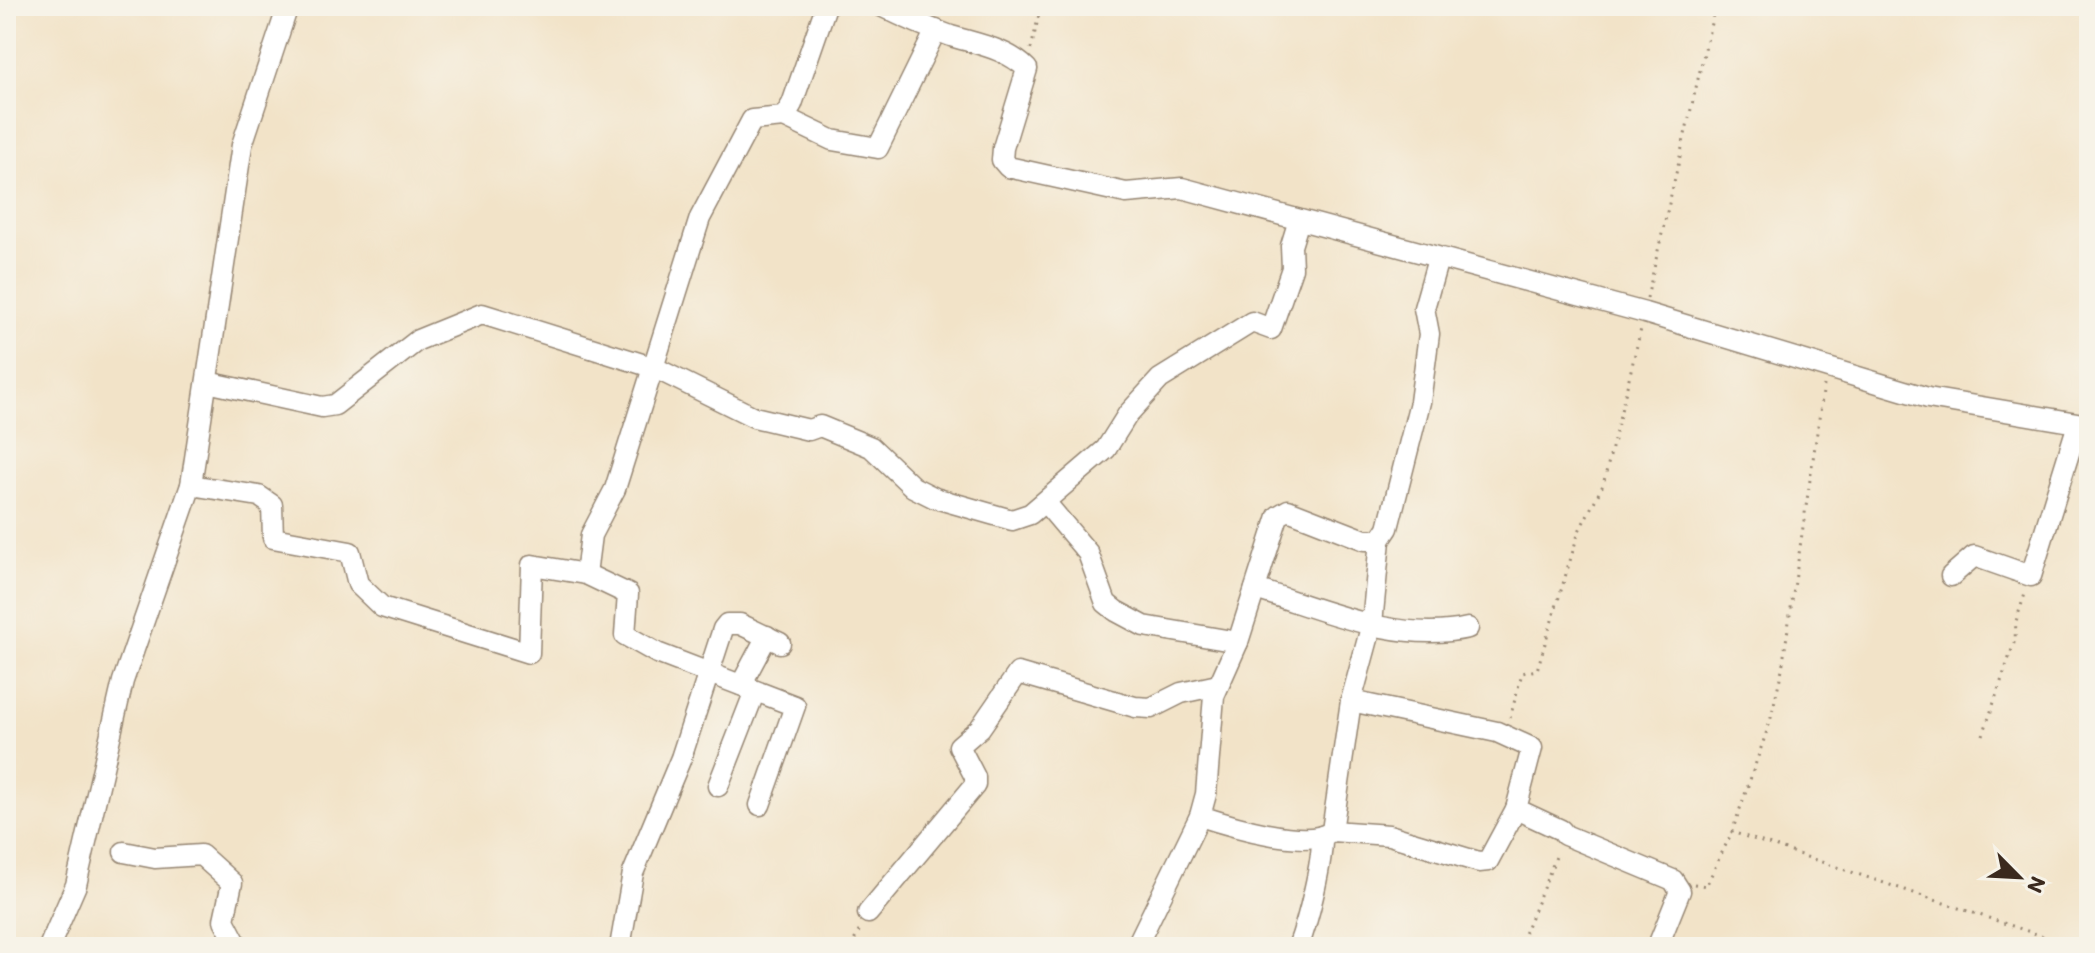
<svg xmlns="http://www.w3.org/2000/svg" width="2095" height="953" viewBox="0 0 2095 953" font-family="Itim,sans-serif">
	<rect width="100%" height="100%" fill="#f7f3e8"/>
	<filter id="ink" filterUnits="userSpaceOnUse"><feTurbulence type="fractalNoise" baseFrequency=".0125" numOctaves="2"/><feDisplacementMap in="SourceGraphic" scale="16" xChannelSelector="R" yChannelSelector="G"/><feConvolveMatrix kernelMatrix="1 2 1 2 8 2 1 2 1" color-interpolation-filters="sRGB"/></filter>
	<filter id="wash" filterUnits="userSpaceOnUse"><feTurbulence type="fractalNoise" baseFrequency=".006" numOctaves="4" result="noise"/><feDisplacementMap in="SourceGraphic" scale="32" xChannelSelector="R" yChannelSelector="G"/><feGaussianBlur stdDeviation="1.8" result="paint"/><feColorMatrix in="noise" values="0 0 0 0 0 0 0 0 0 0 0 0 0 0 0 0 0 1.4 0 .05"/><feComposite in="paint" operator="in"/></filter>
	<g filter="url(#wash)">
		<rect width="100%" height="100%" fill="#f2e3c8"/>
	</g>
	<g filter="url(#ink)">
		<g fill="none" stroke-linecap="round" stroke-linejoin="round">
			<!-- minor casing -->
			<g stroke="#968673" stroke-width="23">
				<g id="minor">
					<path d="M881,6C903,17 928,28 951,36C977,44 1008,49 1027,69L1003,148L1002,160L1008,167L1126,193L1182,188L1645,313L1928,398L2089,425"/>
					<path d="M784,117L832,140L878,148L936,30"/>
					<path d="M207,382L322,407L335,405L418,340L482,314L655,368L754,417L809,430L820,426L871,447L913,487L935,498L1012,520L1030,514L1106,449L1128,414L1160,379L1252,322L1271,329L1292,268L1291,246L1299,220"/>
					<path d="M191,485L259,496L272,505L273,538L350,552L358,584L382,607L529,653L532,565L586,574L628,594L625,635L657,653L795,706L760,805"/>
					<path d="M1045,502L1088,553L1106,603L1116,611L1144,626L1238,642"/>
					<path d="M586,574L591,535L615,489L700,218L752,120L784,117L792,104L826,6"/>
					<path d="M1951,576L1974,556L2031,576L2078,424"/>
					<path d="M1255,589C1322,609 1397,644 1468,628"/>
					<path d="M741,685L767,636"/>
					<path d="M1351,701L1372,624L1380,540"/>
					<path d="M718,786L755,691"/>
					<path d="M1200,816C1228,825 1308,850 1332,831L1389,835L1479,862L1488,861L1516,809"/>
					<path d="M1332,831L1351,701L1497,732L1532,748L1516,809L1561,830L1565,835L1673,880L1680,891L1659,943"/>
					<path d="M124,852L155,858L201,855L232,883L224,920L235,941"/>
					<path d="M868,913L975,785V777L959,746L980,728L1018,673L1135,707L1151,708L1181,693L1218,685"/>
					<path d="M49,947L76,885L123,681L191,485L242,145L288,6"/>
					<path d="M620,947L633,873L681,758L723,629L727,624H740L780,643"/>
					<path d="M1136,947L1200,816L1206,794L1214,696L1238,642L1278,516L1288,510L1365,540H1380L1388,528L1420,402L1429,334L1424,308L1438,259"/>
					<path d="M1298,947C1308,921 1323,861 1322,836"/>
				</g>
			</g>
			<!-- path -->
			<g stroke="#968673" stroke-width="3" stroke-dasharray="2 6" stroke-linecap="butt">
				<path d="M1487,13L1488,6"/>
				<path d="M1031,49L1041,6"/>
				<path d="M2089,228V249"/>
				<path d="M1647,298L1715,6"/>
				<path d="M1824,385L1782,669L1770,722L1732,832L2075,947"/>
				<path d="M1510,718L1522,673L1537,670L1579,531L1603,485L1641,329"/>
				<path d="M1983,735L2015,640L2016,621L2026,591"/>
				<path d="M1694,884L1706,886L1732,832"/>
				<path d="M851,947L860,929"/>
				<path d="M1535,947L1521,941L1558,852"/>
			</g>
			<!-- minor -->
			<use href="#minor" stroke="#fff" stroke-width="20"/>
		</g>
	</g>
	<!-- margin -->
	<rect width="2095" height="953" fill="none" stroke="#f7f3e8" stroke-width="32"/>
	<!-- north arrow -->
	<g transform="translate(2019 877) rotate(114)" stroke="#f7f3e8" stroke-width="6" paint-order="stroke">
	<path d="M0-6L14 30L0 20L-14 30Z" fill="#3b2a1e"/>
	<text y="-12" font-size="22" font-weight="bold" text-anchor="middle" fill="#3b2a1e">N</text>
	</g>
</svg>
